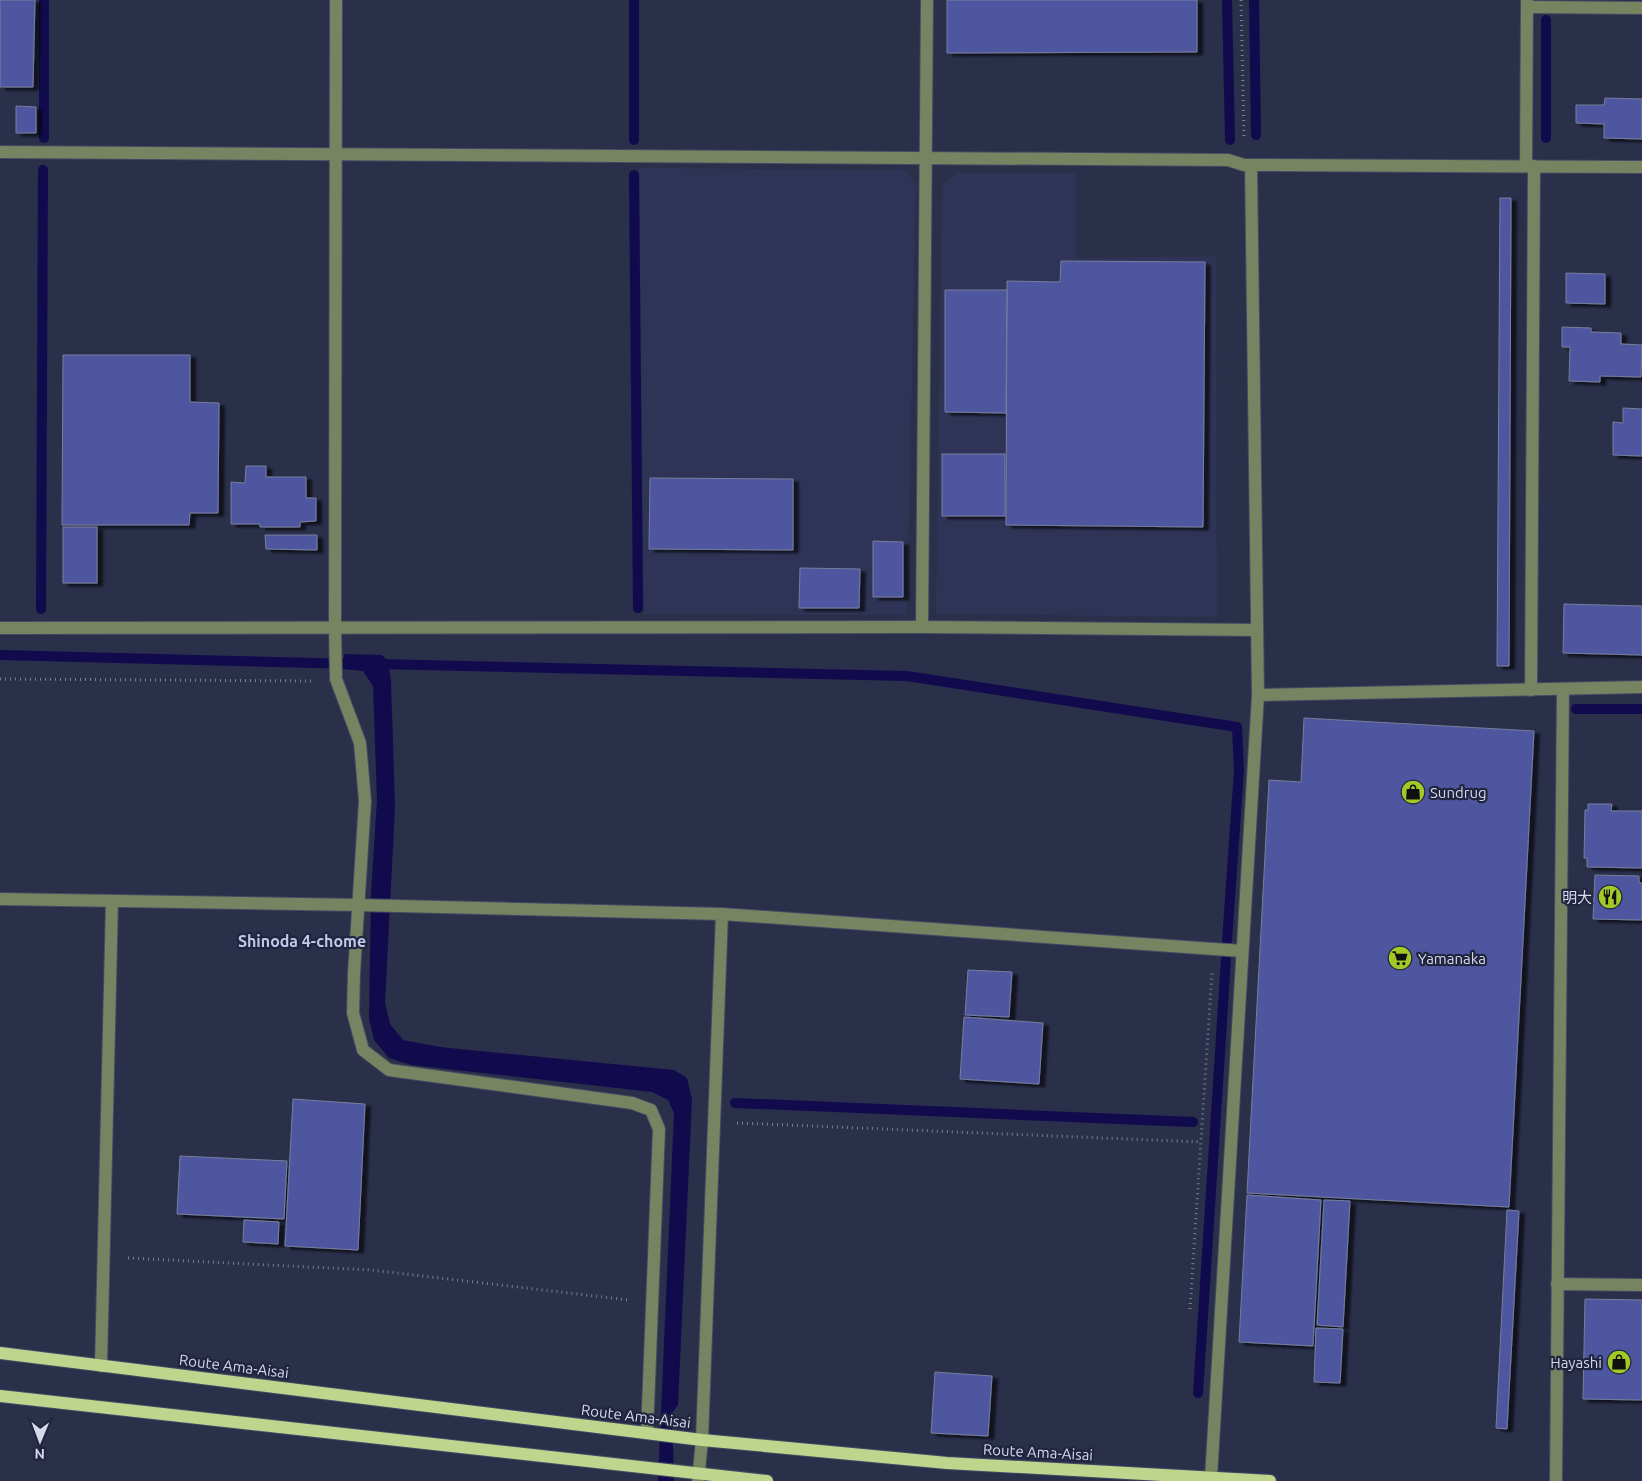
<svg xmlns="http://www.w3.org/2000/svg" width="1642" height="1481" viewBox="0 0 1642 1481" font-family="Ubuntu,'Noto Sans JP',sans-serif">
	<defs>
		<filter id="shadow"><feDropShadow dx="5.5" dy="3" stdDeviation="1" flood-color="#0009"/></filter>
	</defs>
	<rect width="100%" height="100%" fill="#2a2f4a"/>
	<!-- built -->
	<g fill="#2f3456">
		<path d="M639,168L905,170L916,185L907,615L644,614Z"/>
		<path d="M956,173H1076V258L1216,256L1217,617L936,614L942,185Z"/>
	</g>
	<!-- water -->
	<path fill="#110b4e" d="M344,654L382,655L388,661L391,681L395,808L385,1002L390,1024L403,1040L440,1047L674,1070L687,1078L692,1099L678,1405L672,1413L674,1481H658L674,1113L668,1100L652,1092L411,1065L389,1058L374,1040L369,1019L371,893L377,800L373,686L363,671L343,669Z"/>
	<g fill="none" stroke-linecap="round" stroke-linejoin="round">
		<!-- stream -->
		<g stroke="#110b4e" stroke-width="10">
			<path d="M1227,0L1230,140"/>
			<path d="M1254,0L1256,135"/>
			<path d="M44,138V0"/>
			<path d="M1546,138V20"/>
			<path d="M634,140V0"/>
			<path d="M634,175L638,608"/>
			<path d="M41,609L43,170"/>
			<path d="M0,655L357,664"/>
			<path d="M376,664L907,676L1237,727L1239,770L1227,941"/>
			<path d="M1576,709H1642"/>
			<path d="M735,1103L1193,1122"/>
			<path d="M1198,1393L1226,959"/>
		</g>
	</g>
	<!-- building -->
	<g fill="#4e579e" stroke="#777e9e" filter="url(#shadow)">
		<path d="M0,0H35L33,87H0Z"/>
		<path d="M947,0H1197V52L947,53Z"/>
		<path d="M1605,98L1642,99V139L1604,138V124L1576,123V105H1604Z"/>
		<path d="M16,106L36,107V133H16Z"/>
		<path d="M1500,198H1511L1509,666H1497Z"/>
		<path d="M1061,261L1205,262L1203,527L1006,525L1007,281L1060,282Z"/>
		<path d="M1566,273L1605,274V304L1566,303Z"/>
		<path d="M945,290H1007L1006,413L945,412Z"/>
		<path d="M1562,327L1591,328V332L1621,333V344L1642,345L1641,377L1600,376V382L1569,381L1570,347H1562Z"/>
		<path d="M63,355H190V402L219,403L218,513H190L189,525H62Z"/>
		<path d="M1623,408L1642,409V456L1613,455V422L1623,423Z"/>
		<rect x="942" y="454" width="63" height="62"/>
		<path d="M246,466H266V477H306V498H316V521L300,522V527H260V524H231V482L245,483Z"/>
		<path d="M650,478L793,479V550L649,549Z"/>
		<rect x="63" y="527" width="34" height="56"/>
		<path d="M265,535H317V550L266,549Z"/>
		<path d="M873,541L903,542V597H873Z"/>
		<path d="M800,568L860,569L859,608H799Z"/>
		<path d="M1564,604L1642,606V655L1563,653Z"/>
		<path d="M1304,718L1534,731L1509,1207L1247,1193L1269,780L1301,782Z"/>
		<path d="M1588,804H1612L1611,811H1642V868L1587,867V858H1584L1585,810H1588Z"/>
		<path d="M1595,875L1639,876V883H1642V920L1593,919Z"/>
		<path d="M968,970L1012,972L1009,1017L965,1015Z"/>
		<path d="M964,1017L1043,1023L1039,1084L960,1079Z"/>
		<path d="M293,1099L365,1104L358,1250L285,1246Z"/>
		<path d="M180,1156L287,1161L284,1219L177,1214Z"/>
		<path d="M1247,1195L1321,1200L1313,1346L1239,1342Z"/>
		<path d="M1324,1200L1350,1201L1343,1327L1317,1325Z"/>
		<path d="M1507,1210L1519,1211L1507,1429L1496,1428Z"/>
		<path d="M244,1220L279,1222L278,1244L243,1242Z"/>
		<path d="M1585,1299L1642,1300V1400L1583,1399Z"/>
		<path d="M1316,1328L1343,1329L1340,1383L1314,1382Z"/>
		<path d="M935,1372L992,1376L988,1436L931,1433Z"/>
	</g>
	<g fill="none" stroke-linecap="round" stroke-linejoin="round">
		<!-- minor casing -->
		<g stroke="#454a64" stroke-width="14">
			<g id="minor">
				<path d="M336,0L335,627L336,679L360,743L365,801L354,973L353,1013L363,1050L389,1070L632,1103L651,1110L659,1129L647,1433"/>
				<path d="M1527,7L1642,8"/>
				<path d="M0,152L1228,160L1244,165H1251L1642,167"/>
				<path d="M1526,166L1527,0"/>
				<path d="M922,627L927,0"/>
				<path d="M0,628L922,627L1257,630"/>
				<path d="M1531,690L1534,166"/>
				<path d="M1258,695L1642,687"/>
				<path d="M0,899L358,905L722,914L702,1440L698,1481"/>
				<path d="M722,914L1242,951"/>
				<path d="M1557,1284L1642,1285"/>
				<path d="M101,1366L112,901"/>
				<path d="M1211,1478L1258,695L1251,165"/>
				<path d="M1556,1481L1563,689"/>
			</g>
		</g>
		<!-- major casing -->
		<g stroke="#454a64" stroke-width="14">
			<g id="major">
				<path d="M0,1353L702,1440L947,1463L1270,1481"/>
				<path d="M0,1396L767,1481"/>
			</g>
		</g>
		<!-- path -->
		<g stroke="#797e95" stroke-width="3" stroke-dasharray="1 4" stroke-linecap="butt">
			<path d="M1241,0L1244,139"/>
			<path d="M0,679L314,681"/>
			<path d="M737,1123L1201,1142"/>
			<path d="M128,1258L371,1270L629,1300"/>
			<path d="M1190,1309L1212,972"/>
		</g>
		<!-- minor -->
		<use href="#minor" stroke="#788361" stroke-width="12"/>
		<!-- major -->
		<use href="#major" stroke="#bed58e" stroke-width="12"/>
	</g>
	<!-- icons -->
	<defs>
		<g id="shop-disc" transform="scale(1.25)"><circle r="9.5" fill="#a2c928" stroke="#21253f"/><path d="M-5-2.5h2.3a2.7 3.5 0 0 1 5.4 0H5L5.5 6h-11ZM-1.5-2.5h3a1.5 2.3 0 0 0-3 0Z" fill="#111"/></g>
		<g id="restaurant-disc" transform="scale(1.25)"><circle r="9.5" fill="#a2c928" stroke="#21253f"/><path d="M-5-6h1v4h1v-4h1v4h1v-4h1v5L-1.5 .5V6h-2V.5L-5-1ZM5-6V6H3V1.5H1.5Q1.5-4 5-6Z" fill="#111"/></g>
		<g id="supermarket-disc" transform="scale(1.25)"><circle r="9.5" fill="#a2c928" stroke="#21253f"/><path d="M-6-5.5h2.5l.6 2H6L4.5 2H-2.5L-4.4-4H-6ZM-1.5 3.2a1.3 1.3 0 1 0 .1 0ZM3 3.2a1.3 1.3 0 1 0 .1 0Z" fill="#111"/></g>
	</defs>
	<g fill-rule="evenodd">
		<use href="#shop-disc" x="1413" y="792"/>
		<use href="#restaurant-disc" x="1610" y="897"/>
		<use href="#supermarket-disc" x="1400" y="958"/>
		<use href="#shop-disc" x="1619" y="1362"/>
	</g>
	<g text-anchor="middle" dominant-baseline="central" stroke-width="4.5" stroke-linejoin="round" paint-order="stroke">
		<!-- poi labels -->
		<g font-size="15" fill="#d5d9eb" stroke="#21253f" text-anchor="start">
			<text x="1430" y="792">Sundrug</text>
			<text x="1592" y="897" text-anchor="end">明大</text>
			<text x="1418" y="958">Yamanaka</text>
			<text x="1602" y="1362" text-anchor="end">Hayashi</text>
		</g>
		<!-- street labels -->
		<g font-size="15" fill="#d5d9eb" stroke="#21253f">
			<text transform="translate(234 1366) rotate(7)">Route Ama-Aisai</text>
			<text transform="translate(636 1416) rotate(7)">Route Ama-Aisai</text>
			<text transform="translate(1038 1452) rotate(3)">Route Ama-Aisai</text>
		</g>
		<!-- neighbourhood labels -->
		<g font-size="16" font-weight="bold" fill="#c0c8ea" stroke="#21253f">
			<text x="302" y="941">Shinoda 4-chome</text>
		</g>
	</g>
	<!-- north arrow -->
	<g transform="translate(40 1441) rotate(181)" stroke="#21253f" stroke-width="4" paint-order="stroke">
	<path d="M0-4L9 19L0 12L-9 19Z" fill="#d5d9eb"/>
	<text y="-8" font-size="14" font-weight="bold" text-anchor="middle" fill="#d5d9eb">N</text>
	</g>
</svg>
